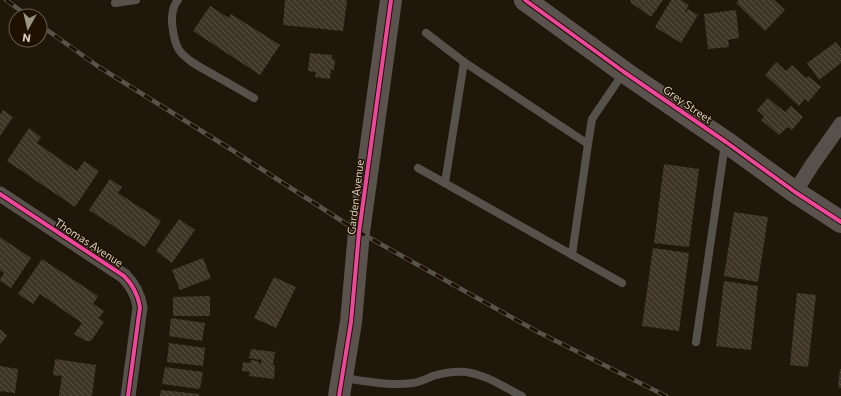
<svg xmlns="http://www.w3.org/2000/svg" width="841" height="396" viewBox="0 0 841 396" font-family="Commissioner,sans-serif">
	<defs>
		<pattern id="building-back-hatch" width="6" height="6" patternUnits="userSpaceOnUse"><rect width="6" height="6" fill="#3f3526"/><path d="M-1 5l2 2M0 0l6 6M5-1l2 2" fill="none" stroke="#5a5144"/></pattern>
	</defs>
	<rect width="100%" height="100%" fill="#1f1709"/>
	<!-- building -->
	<g fill="url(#building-back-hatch)">
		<path d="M285,0H347L343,31L283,25Z"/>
		<path d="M631,0H663L651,17L630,2Z"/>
		<path d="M671,0H681L689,5L685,12L686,13L688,9L698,15L681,43L655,27Z"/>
		<path d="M739,0H774L785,10L765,31L736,3Z"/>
		<path d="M210,6L229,18L231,14L280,45L260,75L193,31Z"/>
		<path d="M736,10L739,38L728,40L729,47L708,49L704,14Z"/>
		<path d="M836,42L841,49V63L819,80L807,63Z"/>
		<path d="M310,53L332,55V59L335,60L334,70L331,69L330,79L315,77L316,72L308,71Z"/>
		<path d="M776,62L786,71L792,65L806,78L808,76L821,87L808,102L805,99L799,106L765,75Z"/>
		<path d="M768,98L785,112L791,106L803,117L792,130L788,127L779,135L761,120L764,116L757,110Z"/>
		<path d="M3,110L13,117L0,136V115Z"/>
		<path d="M29,128L41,137L37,143L77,171L84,161L99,171L75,207L7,161Z"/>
		<path d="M664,164L699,169L689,247L654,243Z"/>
		<path d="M110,179L122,187L118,193L161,221L145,247L89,210Z"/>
		<path d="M734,212L768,217L758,282L724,276Z"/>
		<path d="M179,219L195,230L172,263L156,251Z"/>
		<path d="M0,237L31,258L11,288L0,281V279L4,273L0,270Z"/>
		<path d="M653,248L689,253L679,331L642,326Z"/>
		<path d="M203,258L211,278L180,290L172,270Z"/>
		<path d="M42,259L98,296L93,304L104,311L99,318L104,322L91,341H86L74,334L82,323L40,294L33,304L18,294Z"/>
		<path d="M274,277L296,287L276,328L254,318Z"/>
		<path d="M724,281L758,286L751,350L716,346Z"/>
		<path d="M797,293L816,295L808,367L790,365Z"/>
		<path d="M210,296V316H173V297Z"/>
		<path d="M171,318L205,323L202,341L169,336Z"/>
		<path d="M0,329L7,336L0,344Z"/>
		<path d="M169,343L205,348L203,366L167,362Z"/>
		<path d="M251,349L275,352L273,365H275L274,379L249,376L250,372L242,371L243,362L251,363V360L259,361V363L261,364V360L249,358Z"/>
		<path d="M55,359L96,365L92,396H59L62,376L53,375Z"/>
		<path d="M0,366L18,369L15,393L0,391Z"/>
		<path d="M165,367L203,372L200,389L162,384Z"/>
		<path d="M840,369H841V388L838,387Z"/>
		<path d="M161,390L199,394V396H160Z"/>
	</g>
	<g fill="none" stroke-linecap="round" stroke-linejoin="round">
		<!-- lane -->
		<g stroke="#57514c" stroke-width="8">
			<path d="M178,0C172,7 172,15 172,23C173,32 174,42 179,50C187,61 202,68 214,75C227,82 240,90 254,98"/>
			<path d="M115,3L136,0"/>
			<path d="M426,33L464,62L588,144L592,119L624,72"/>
			<path d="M418,168L622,283"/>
			<path d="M445,183L464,62"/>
			<path d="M572,255L588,144"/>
			<path d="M696,342L725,144"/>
			<path d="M343,378C366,381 389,386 413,383C420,382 426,379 433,376C443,373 455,371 466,372C488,375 503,387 522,396"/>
		</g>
		<!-- street -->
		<g stroke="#57514c" stroke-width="15">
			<path d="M795,192L812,165L841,124"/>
			<path d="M0,194L124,276C133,285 138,295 140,307L128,396"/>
		</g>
		<!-- secondary -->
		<g stroke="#5a524c" stroke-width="22">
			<path d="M525,0L624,72L726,142L795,192L841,222"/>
			<path d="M339,396L351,322L359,232L391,0"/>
		</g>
		<!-- rail casing -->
		<g stroke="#58524a" stroke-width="4.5">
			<g id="rail">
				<path d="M6,0L28,16"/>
				<path d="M40,25L99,67L232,150L359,232L538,332L666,396"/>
			</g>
		</g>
		<!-- rail -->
		<use href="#rail" stroke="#1e1100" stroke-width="3" stroke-dasharray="9" stroke-linecap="butt"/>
		<!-- cycleway casing -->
		<g stroke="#1e1100" stroke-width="6">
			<g id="cycleway">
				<path d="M525,0L624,72L726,142L795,192L841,222"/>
				<path d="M0,194L124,276C133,285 138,295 140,307L128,396"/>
				<path d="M339,396L351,322L359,232L391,0"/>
			</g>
		</g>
		<!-- cycleway -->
		<use href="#cycleway" stroke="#ed469a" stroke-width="4"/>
	</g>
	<g text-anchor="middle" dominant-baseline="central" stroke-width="3" stroke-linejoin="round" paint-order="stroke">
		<!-- street labels -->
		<g font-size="11" fill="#dbd2c2" stroke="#1e1100">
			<text transform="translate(688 104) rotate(35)">Grey Street</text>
			<text transform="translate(355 197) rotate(-83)">Garden Avenue</text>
			<text transform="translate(89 242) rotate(33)">Thomas Avenue</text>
		</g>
	</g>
	<!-- north arrow -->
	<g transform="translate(28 28) rotate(188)"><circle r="19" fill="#1e1100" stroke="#6a5e4e"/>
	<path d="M0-3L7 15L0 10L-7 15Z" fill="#999181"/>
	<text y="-6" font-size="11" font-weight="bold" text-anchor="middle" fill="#dbd2c2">N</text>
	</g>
</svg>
